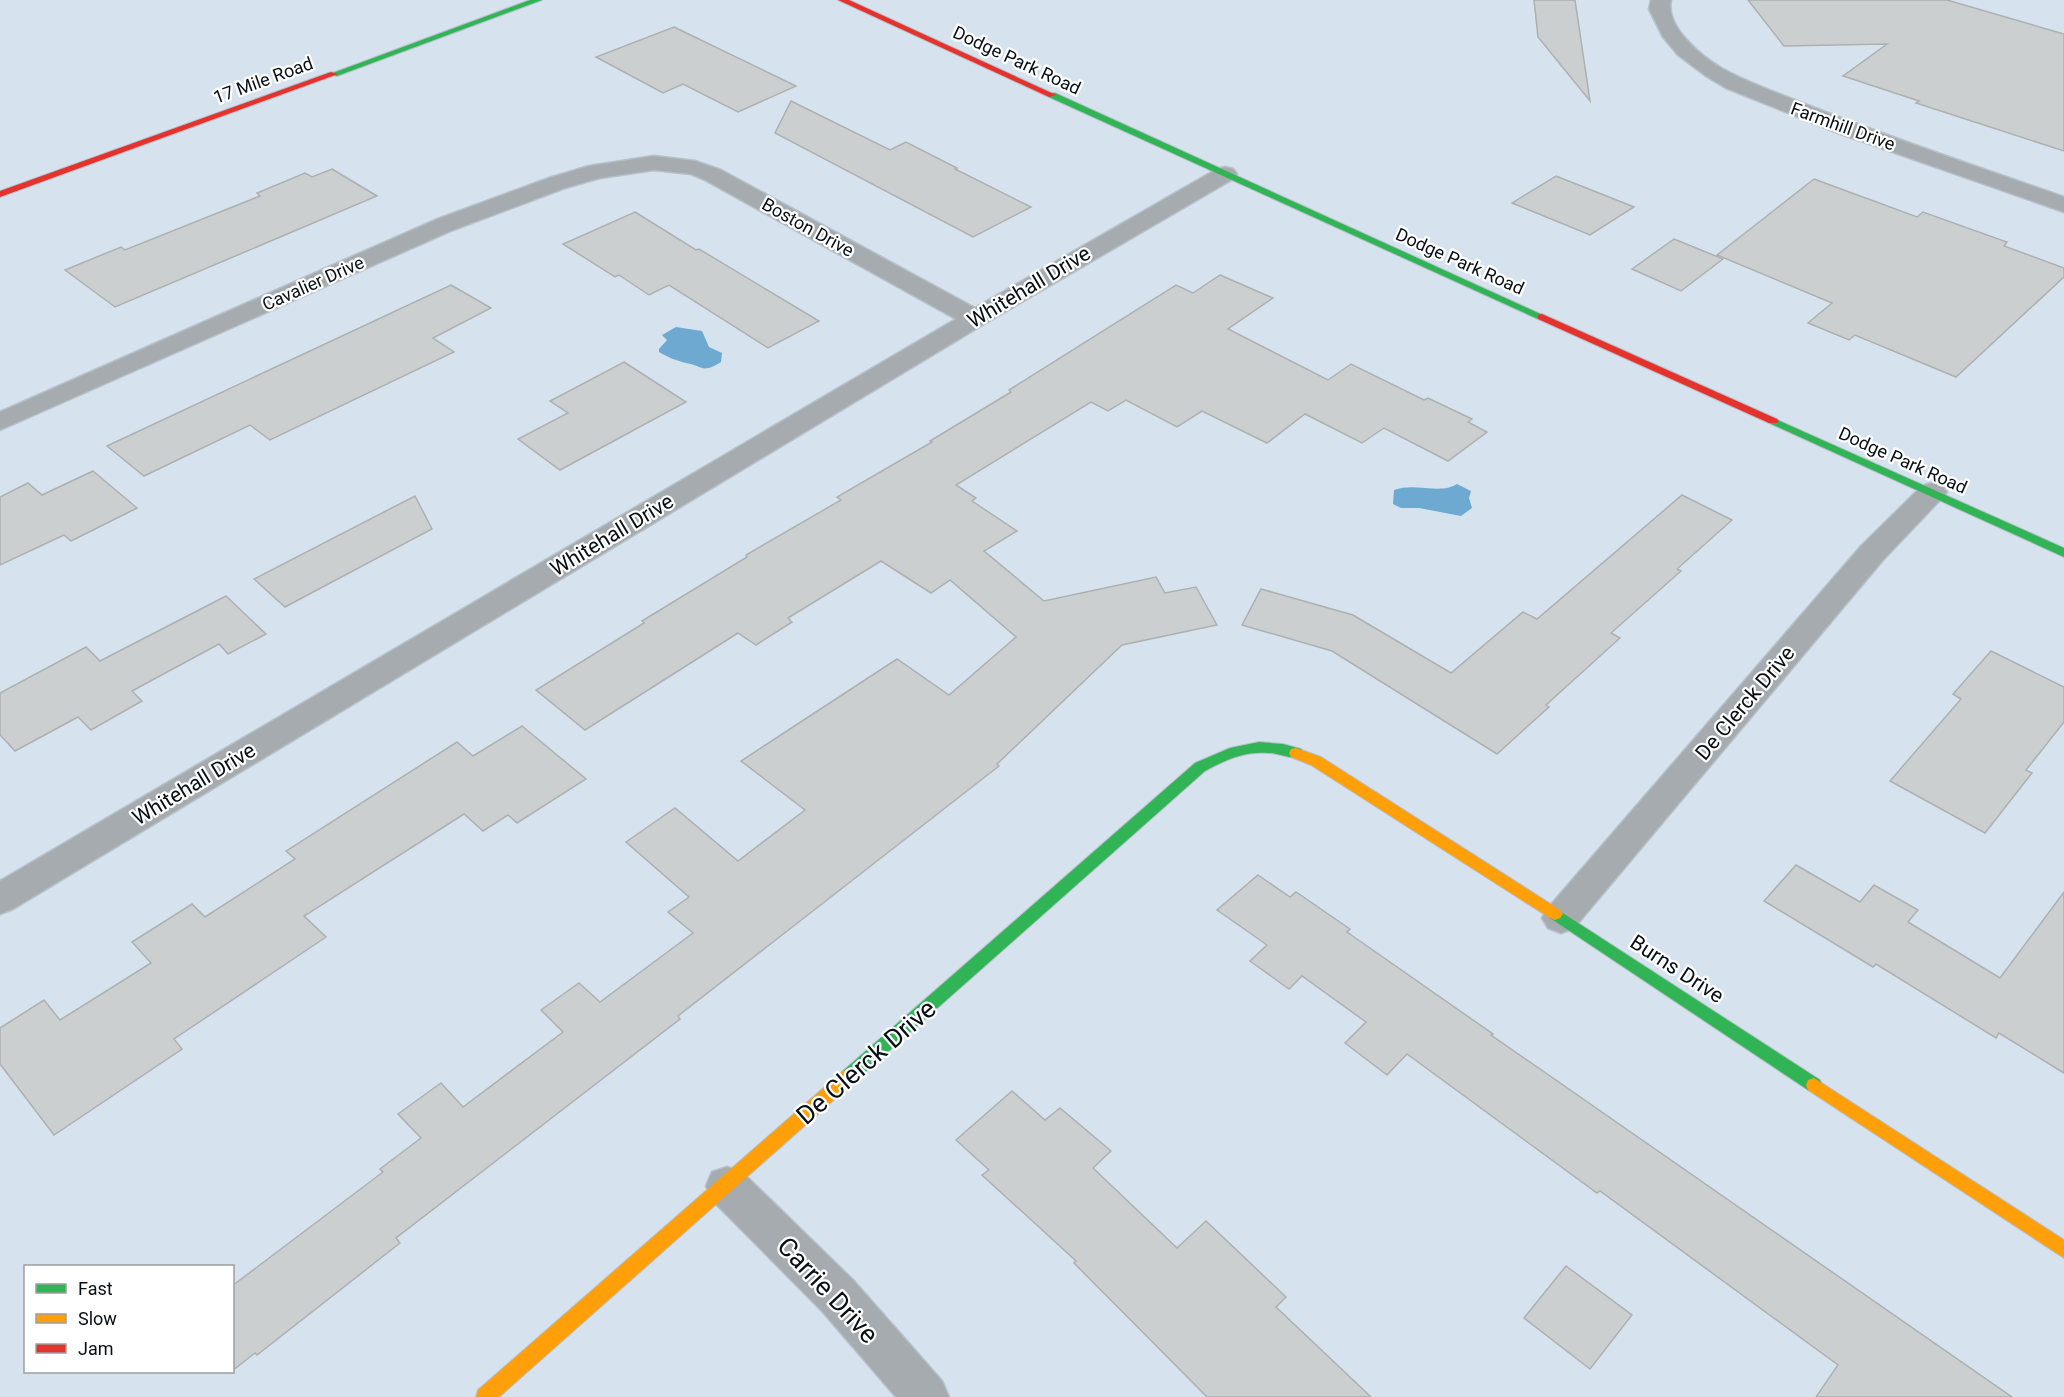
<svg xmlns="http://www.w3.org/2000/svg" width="2064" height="1397" viewBox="0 0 2064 1397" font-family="Roboto,sans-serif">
	<rect width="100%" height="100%" fill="#d6e3ee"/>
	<!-- water -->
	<g fill="#6ea9d1">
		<path d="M676,327L702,331L709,347L722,353L721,362C702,374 703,366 686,363C675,360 669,358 659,352V349L667,340L662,335Z"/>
		<path d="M1457,484L1471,491L1469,498L1472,508L1461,516L1419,508H1401L1393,504L1394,490C1416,482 1440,495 1457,484Z"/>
	</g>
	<!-- building -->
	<g fill="#cbcfcf" stroke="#adb0b0" stroke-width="1.5">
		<path d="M1534,0H1575L1590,101L1538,37Z"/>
		<path d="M1748,0H1947L2064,34V151L1916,103L1919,101L1843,76L1887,44L1784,46Z"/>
		<path d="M674,27L796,86L738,112L683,84L663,93L596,57Z"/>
		<path d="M791,101L890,150L906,142L957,168L955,169L1031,207L973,237L775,133Z"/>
		<path d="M332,169L377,196L115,307L65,270L121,247L125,250L260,196L257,193L305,173L312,177Z"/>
		<path d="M1556,176L1634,207L1590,235L1512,203Z"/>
		<path d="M1814,179L1917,217L1923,212L2007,242L2004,246L2064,268V277L1956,377L1855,335L1849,340L1808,323L1832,303L1717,255Z"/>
		<path d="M635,212L696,250L699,249L819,321L768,348L669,285L649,295L619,275L615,277L563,244Z"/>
		<path d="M1674,239L1723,259L1681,291L1632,269Z"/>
		<path d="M1220,275L1273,298L1228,329L1328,380L1351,364L1424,400L1428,398L1472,419L1468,422L1487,432L1448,461L1384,428L1362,443L1305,414L1267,443L1202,411L1177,427L1126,400L1108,411L1091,402L956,485L976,498L972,501L1017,531L984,551L1044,601L1156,577L1165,593L1196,587L1217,625L1122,645L997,764L999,766L678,1016L680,1019L396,1238L400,1243L257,1355L255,1353L232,1371V1286L383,1172L380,1169L421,1138L398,1114L441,1083L463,1107L563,1032L541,1010L579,983L600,1002L693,933L668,912L689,897L626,842L675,808L738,861L805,810L741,761L897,659L949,695L1016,637L950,580L931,593L881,561L788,618L792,622L756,645L738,633L585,730L536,690L644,623L642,621L747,557L746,555L841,500L837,497L932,442L930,441L1011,392L1009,390L1176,285L1193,293Z"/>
		<path d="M451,285L491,308L433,338L454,352L270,440L250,425L144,476L107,446Z"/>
		<path d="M624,362L686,402L560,470L518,439L568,413L550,401Z"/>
		<path d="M93,471L137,508L71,541L64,535L0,565V497L28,483L42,495Z"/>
		<path d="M1682,495L1732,520L1677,569L1681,571L1611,633L1620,638L1546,705L1549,707L1497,754L1332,651L1242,625L1261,589L1353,615L1451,673L1523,612L1537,619Z"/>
		<path d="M415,496L432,529L285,607L254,579Z"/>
		<path d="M226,596L266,634L228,654L219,644L132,691L142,701L91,730L78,717L15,751L0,735V693L86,647L100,661Z"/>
		<path d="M1991,651L2064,687V722L2026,770L2032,773L1985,833L1890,781L1961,699L1953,694Z"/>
		<path d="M522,726L586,779L517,823L508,815L483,831L464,814L304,916L326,937L174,1039L182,1049L54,1135L0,1064V1028L44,1000L60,1020L151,963L132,942L192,904L205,917L295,859L286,851L457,742L473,756Z"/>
		<path d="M1796,865L1860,902L1874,885L1918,910L1908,922L2000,978L2064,892V1073L1999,1033L1996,1038L1876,964L1873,967L1764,901Z"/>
		<path d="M1258,875L1290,897L1296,892L1350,929L1347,932L1493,1034L1491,1035L2012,1397H1816L1838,1365L1600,1191L1597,1193L1407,1054L1387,1075L1345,1043L1366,1022L1302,976L1289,989L1250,961L1267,945L1217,910Z"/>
		<path d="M1012,1091L1045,1120L1060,1108L1111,1151L1093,1168L1177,1248L1206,1221L1286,1297L1276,1307L1371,1397H1207L1074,1263L1076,1261L982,1175L989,1170L956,1140Z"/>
		<path d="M1566,1266L1632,1315L1590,1369L1524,1318Z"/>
	</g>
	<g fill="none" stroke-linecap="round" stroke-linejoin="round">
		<!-- street casing -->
		<g stroke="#b7c1ca" stroke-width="3">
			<g id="street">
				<path d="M1651,0H1671C1665,27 1702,57 1723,69C1752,85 1784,95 1815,108C1897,140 1981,168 2064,197V212L1838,133L1726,88L1706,76L1678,55L1663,37L1649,9Z"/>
				<path d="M654,156L695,161L721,170L975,308L1217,169L1225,167L1233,169L1237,174L1233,179L984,324L13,909L0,914V881L956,319L705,180L691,174L654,170L600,178L565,188L453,230L0,430V412L435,220L549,178L589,166Z"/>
				<path d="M1932,483L1942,486L1947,492L1942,498L1883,560L1574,928L1561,933L1548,928L1542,918L1548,908L1861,546L1922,486Z"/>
				<path d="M727,1167L742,1172L854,1281L942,1381L949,1397H896L822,1311L712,1200L706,1186L712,1172Z"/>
			</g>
		</g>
		<!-- fast casing -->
		<g stroke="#b7c1ca" stroke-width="2">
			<g id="fast">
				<path d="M530,0H542L337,76L330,74Z"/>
				<path d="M1049,93H1055L1547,317L1546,319H1538L1049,97Z"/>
				<path d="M1773,418L2064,548V557L1769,423L1767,421Z"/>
				<path d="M1259,742L1283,744L1301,749L1303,753L1301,757C1291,760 1279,753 1268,753C1245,751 1225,760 1205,771L855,1081L849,1083L843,1081L841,1076L843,1071L1195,763L1230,748Z"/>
				<path d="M1555,908L1820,1080L1822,1085L1820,1090L1814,1092L1808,1090L1550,918L1547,914L1550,910Z"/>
			</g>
		</g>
		<!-- slow casing -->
		<g stroke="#b7c1ca" stroke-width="2">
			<g id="slow">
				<path d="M1296,748L1321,757L1560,910L1563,914L1560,918L1555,920L1550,918L1311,765L1291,757L1289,753L1291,749Z"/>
				<path d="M849,1069L855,1071L857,1076L855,1081L499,1397H476L478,1390L843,1071Z"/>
				<path d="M1814,1078L2064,1240V1258L1808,1090L1806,1085L1808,1080Z"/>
			</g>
		</g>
		<!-- jam casing -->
		<g stroke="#b7c1ca" stroke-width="2">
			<g id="jam">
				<path d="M838,0H849L1056,95L1049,97Z"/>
				<path d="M331,72L338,74L0,197V191Z"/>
				<path d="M1542,314L1777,419L1779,421L1777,423H1769L1538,319V315Z"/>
			</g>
		</g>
		<!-- street -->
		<use href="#street" fill="#a6abaf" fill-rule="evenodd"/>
		<!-- fast -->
		<use href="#fast" fill="#30b455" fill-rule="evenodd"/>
		<!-- slow -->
		<use href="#slow" fill="#ff9f0a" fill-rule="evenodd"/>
		<!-- jam -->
		<use href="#jam" fill="#e5322d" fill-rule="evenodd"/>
	</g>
	<g text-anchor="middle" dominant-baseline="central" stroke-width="4.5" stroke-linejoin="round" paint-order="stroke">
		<!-- far-street labels -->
		<g font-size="18" fill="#070f15" stroke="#fff">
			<text transform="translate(1017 60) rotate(25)">Dodge Park Road</text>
			<text transform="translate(263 80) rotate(-20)">17 Mile Road</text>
			<text transform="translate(1843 126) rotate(20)">Farmhill Drive</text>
			<text transform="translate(808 227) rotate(29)">Boston Drive</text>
			<text transform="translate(1460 261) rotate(24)">Dodge Park Road</text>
			<text transform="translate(313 283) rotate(-24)">Cavalier Drive</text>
			<text transform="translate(1903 460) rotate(24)">Dodge Park Road</text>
		</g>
		<!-- street labels -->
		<g font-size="21" fill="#070f15" stroke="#fff">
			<text transform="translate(1029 287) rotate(-31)">Whitehall Drive</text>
			<text transform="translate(612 535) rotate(-31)">Whitehall Drive</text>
			<text transform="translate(1745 703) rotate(-50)">De Clerck Drive</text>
			<text transform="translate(194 784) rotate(-31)">Whitehall Drive</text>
			<text transform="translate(1677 969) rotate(33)">Burns Drive</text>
		</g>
		<!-- near-street labels -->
		<g font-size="26" fill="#070f15" stroke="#fff">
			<text transform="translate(866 1062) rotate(-41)">De Clerck Drive</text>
			<text transform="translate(828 1290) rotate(47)">Carrie Drive</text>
		</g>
	</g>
	<!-- legend -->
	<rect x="24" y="1265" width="210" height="108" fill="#ffffff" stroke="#9c9fa1" stroke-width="1.5"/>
	<rect x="36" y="1284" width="30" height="9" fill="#30b455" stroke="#9c9fa1" stroke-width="1.5"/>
	<text x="78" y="1295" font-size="18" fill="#070f15">Fast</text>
	<rect x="36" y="1314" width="30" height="9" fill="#ff9f0a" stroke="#9c9fa1" stroke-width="1.5"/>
	<text x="78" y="1325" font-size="18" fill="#070f15">Slow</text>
	<rect x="36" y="1344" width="30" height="9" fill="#e5322d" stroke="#9c9fa1" stroke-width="1.5"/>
	<text x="78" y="1355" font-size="18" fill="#070f15">Jam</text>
</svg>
